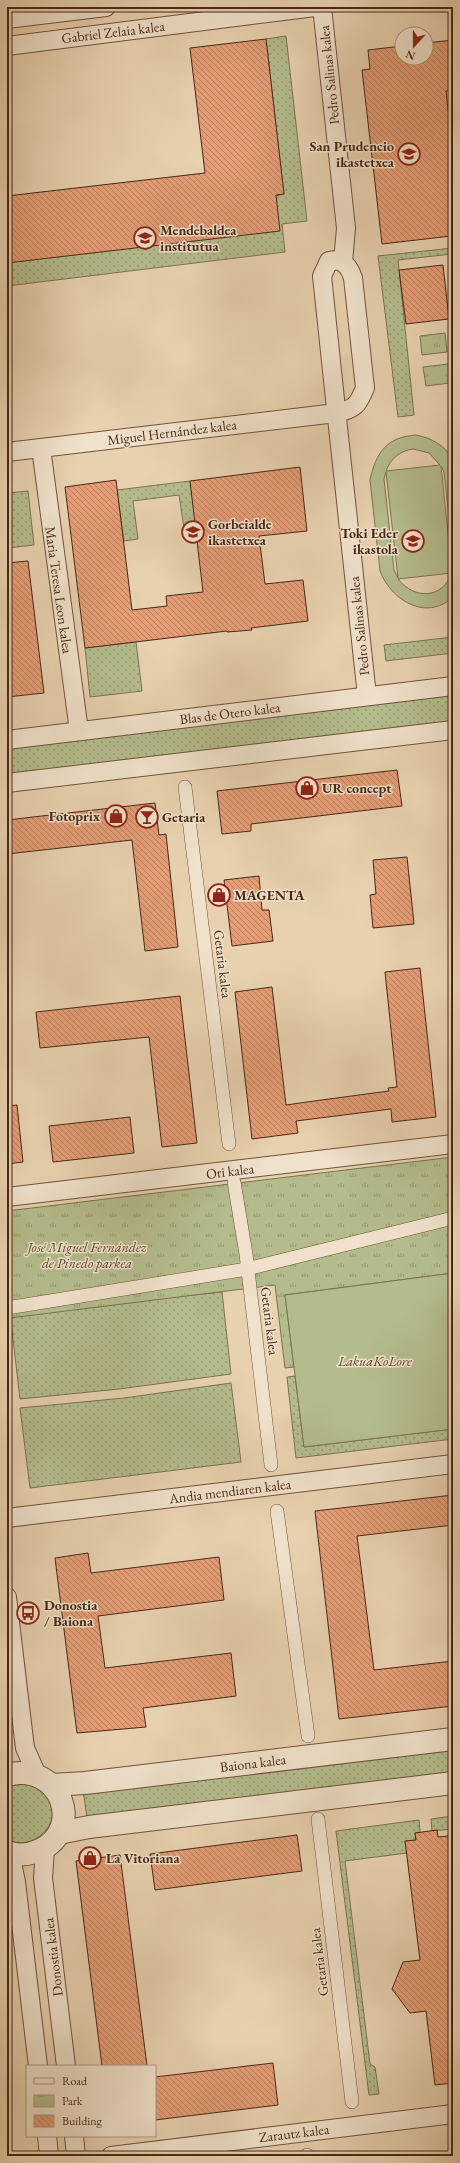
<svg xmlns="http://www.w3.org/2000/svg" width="460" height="2163" viewBox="0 0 460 2163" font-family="'EB Garamond',serif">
	<defs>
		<pattern id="grass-dots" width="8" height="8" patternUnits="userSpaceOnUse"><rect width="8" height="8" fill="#b4bc8c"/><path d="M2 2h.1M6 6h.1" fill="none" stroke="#949971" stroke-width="1.8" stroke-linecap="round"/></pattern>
		<pattern id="park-tufts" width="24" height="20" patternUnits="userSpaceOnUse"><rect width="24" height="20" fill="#b4bc8c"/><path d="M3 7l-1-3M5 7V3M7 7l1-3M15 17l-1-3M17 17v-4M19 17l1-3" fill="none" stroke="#949971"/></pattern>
		<pattern id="building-back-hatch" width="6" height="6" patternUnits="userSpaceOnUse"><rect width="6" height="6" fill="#e49d76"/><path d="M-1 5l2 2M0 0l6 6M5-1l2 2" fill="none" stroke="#bb8060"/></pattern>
	</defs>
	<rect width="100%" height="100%" fill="#e8d1af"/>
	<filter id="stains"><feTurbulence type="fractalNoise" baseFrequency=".005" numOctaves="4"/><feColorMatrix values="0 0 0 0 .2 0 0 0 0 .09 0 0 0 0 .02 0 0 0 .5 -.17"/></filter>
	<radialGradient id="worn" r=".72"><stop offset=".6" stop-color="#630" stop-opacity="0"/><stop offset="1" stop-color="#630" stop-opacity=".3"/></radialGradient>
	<!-- grass -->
	<g fill="url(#grass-dots)" stroke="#7e7251">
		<path d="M286,36L307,221L282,224L285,252L7,286V263L284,194L266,39Z"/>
		<path d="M453,248V256L452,254L398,260L414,415L398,417L378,256Z"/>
		<path d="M190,481L197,533L185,535L179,495L133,501L138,539L124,541L117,490Z"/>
		<path d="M28,491L34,545L7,548V493Z"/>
		<path d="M453,637V653L386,661L384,645Z"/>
		<path d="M136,642L142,691L90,697L85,648Z"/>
		<path d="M453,695V722L7,777V748Z"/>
		<path d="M222,1292L231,1374L119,1389L20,1399L10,1314Z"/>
		<path d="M295,1376L304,1447L453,1429V1439L296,1458L287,1377Z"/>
		<path d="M231,1383L241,1462L30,1488L20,1408L124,1398Z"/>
		<path d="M453,1745V1774L87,1818L83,1790Z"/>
		<path d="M29,1782C34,1786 45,1791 49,1797C65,1823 31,1854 7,1839V1786Z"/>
		<path d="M453,1816V1829L432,1831L431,1819Z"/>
		<path d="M419,1820L420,1832L415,1833L416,1840L405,1841L407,1853L345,1861L370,2064L375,2067L379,2094L369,2095L336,1831Z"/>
	</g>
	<!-- park -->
	<g fill="url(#park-tufts)" stroke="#7e7251">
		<path d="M445,333L447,352L422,355L420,336Z"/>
		<path d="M448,364L450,383L426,386L423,367Z"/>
		<path d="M453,1157V1273L285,1295L294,1367L285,1368L275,1285L10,1318L7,1292V1211Z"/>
	</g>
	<!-- garden -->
	<g fill="#b4bc8c" stroke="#7e7251" fill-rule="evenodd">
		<path d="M416,435C432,438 443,445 453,458V554L444,472L441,466L452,572L453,570V597C426,622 391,600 380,571L370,480C376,452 387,437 416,435ZM413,449L429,453L440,465L386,471C391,458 400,451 413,449ZM386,472L398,578L394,570L384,479ZM452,573C442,599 415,600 398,579Z"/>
		<path d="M453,1273V1429L304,1447L285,1295Z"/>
	</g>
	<!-- building -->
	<g fill="url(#building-back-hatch)" stroke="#492716">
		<path d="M266,39L284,194L276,195L280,231L7,263V196L205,173L190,48Z"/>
		<path d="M453,40V90L446,91L453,155L451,236L382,244L362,70L370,69L368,50L402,46V58H426V43Z"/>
		<path d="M443,265L449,319L406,324L399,270Z"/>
		<path d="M300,467L307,531L259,536L265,584L303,580L308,621L251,628L252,630L227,632V631L85,648L65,487L116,480L132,610L167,606L166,596L203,592L190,481Z"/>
		<path d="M28,561L44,693L7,697V563Z"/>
		<path d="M397,770L402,806L251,824V831L222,834L217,791Z"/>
		<path d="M155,803L159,835L166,834L178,947L145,951L132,840L7,854V820Z"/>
		<path d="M407,857L414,924L373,928L370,895L376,894L373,860Z"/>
		<path d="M259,876L262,910H269L273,941L232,946L224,880Z"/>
		<path d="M420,968L436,1117L392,1122L391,1109L296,1121L298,1133L252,1139L235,992L272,987L286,1105L314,1101L389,1091L388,1088L397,1087L385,972Z"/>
		<path d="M180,996L197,1143L162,1147L149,1037L40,1048L36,1012Z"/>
		<path d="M17,1105L23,1162L7,1164V1106Z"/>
		<path d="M130,1117L134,1153L53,1162L49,1126Z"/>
		<path d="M453,1495V1525L357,1536L374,1670L453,1661V1706L339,1719L315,1511Z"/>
		<path d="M88,1553L91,1573L219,1557L224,1600L98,1616L105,1668L231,1653L236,1696L143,1708L146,1727L77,1733L55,1558Z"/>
		<path d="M437,1830L438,1837L448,1836L453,1873V2083L435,2085L426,2011L410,2013L392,1989L403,1962L420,1960L405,1841L416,1840L415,1833Z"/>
		<path d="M297,1835L302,1871L155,1890L150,1854Z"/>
		<path d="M120,1855L147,2066H102L76,1861Z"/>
		<path d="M273,2063L278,2105L155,2120V2077Z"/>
	</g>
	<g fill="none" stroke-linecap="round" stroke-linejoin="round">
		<!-- pedestrian casing -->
		<g stroke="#71523c" stroke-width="14">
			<g id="pedestrian">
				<path d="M185,787L229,1144"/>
				<path d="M234,1182L246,1254L271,1465"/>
				<path d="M7,1308L247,1269L453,1218"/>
				<path d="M277,1511L308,1736"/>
				<path d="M318,1819L352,2102"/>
				<path d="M307,2155V2156"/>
			</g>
		</g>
		<!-- minor casing -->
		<g stroke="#71523c" stroke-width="20">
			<g id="minor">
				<path d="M322,7L346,228L343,262"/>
				<path d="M7,19L106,7"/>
				<path d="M7,46L315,7"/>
				<path d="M41,448L79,731"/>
				<path d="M7,452L336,413C355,409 358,405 365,388L353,278C349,266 343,258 329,261L322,276C337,416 351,556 367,696"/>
				<path d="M7,740L453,686"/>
				<path d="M7,783L453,730"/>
				<path d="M7,1197L453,1144"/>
				<path d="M7,1518L453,1464"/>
				<path d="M7,1597L25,1748L37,1775"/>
				<path d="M45,1848L43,1878L66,2066"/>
				<path d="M10,1853L16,1882L38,2066"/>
				<path d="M47,2136L49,2156"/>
				<path d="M74,2136L76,2156"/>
				<path d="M111,2156L453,2114"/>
			</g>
		</g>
		<!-- tertiary casing -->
		<g stroke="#71523c" stroke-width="24">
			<g id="tertiary">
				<path d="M7,1775C61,1761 85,1829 40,1850C29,1855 18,1856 7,1852"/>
				<path d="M52,1785L85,1783L453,1739"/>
				<path d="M59,1833L89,1827L453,1783"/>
			</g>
		</g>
		<!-- pedestrian -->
		<use href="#pedestrian" stroke="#f0e1cb" stroke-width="13"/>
		<!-- minor -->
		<use href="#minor" stroke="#f0e1cb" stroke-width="18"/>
		<!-- tertiary -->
		<use href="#tertiary" stroke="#f0e1cb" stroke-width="22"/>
	</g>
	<!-- icons -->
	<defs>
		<g id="school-ring" transform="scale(1.15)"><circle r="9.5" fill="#f0e1cb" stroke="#8f2418" stroke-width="1.5"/><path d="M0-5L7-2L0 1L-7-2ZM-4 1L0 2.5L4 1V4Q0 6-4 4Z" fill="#8f2418"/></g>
		<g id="shop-ring" transform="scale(1.15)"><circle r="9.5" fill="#f0e1cb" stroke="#8f2418" stroke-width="1.5"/><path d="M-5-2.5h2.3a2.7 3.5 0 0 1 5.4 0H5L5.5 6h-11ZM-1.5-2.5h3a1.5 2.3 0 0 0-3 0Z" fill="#8f2418"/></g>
		<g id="bar-ring" transform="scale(1.15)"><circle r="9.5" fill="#f0e1cb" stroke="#8f2418" stroke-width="1.5"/><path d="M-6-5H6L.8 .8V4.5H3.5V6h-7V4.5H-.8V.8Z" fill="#8f2418"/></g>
		<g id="bus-ring" transform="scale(1.15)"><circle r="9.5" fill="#f0e1cb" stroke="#8f2418" stroke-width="1.5"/><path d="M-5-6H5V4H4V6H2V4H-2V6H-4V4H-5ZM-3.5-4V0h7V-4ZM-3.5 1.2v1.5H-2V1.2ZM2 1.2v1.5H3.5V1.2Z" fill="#8f2418"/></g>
	</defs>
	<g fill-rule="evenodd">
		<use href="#school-ring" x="409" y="154"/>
		<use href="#school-ring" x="145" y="238"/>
		<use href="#school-ring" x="193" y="532"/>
		<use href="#school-ring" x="413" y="541"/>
		<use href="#shop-ring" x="307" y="788"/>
		<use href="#shop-ring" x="116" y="816"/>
		<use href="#bar-ring" x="147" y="817"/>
		<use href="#shop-ring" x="219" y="895"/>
		<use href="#bus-ring" x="28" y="1613"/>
		<use href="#shop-ring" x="90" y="1858"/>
	</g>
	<g text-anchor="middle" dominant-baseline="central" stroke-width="3" stroke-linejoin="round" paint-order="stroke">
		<!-- street labels -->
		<g font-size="14" fill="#492716" stroke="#f0e1cb">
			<text transform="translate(113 32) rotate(-7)">Gabriel Zelaia kalea</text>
			<text transform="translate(329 75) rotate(-96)">Pedro Salinas kalea</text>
			<text transform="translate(172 432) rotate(-7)">Miguel Hernández kalea</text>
			<text transform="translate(59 590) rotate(82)">Maria Teresa Leon kalea</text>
			<text transform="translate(359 626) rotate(-96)">Pedro Salinas kalea</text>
			<text transform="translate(230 713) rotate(-7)">Blas de Otero kalea</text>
			<text transform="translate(223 964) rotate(83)">Getaria kalea</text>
			<text transform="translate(230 1171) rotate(-7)">Ori kalea</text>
			<text transform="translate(270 1321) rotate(83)">Getaria kalea</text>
			<text transform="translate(230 1491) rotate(-7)">Andia mendiaren kalea</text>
			<text transform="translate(253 1763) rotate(-7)">Baiona kalea</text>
			<text transform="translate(53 1957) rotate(-97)">Donostia kalea</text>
			<text transform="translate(319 1962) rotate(-97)">Getaria kalea</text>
			<text transform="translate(294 2133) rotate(-7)">Zarautz kalea</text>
		</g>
		<!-- poi labels -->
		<g font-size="14" font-weight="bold" fill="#492716" stroke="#f0e1cb" text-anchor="start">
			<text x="394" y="146" text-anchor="end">San Prudencio<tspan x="394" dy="16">ikastetxea</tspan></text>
			<text x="160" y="230">Mendebaldea<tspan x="160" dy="16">institutua</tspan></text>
			<text x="208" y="524">Gorbeialde<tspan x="208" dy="16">ikastetxea</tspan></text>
			<text x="398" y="533" text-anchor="end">Toki Eder<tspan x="398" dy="16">ikastola</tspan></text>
			<text x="322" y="788">UR concept</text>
			<text x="100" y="816" text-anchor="end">Fotoprix</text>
			<text x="162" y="817">Getaria</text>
			<text x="234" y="895">MAGENTA</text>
			<text x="44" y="1605">Donostia<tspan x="44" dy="16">/ Baiona</tspan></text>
			<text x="106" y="1858">La Vitoriana</text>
		</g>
		<!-- park labels -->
		<g font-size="14" font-style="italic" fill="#5e452e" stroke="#f0e1cb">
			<text x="87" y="1247">José Miguel Fernández<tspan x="87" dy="16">de Pinedo parkea</tspan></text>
			<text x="375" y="1361">LakuaKoLore</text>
		</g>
	</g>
	<!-- margin -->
	<rect width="460" height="2163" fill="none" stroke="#e8d1af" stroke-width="24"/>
	<rect x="8" y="8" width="444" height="2147" fill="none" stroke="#492716" stroke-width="2"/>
	<rect x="12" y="12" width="436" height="2139" fill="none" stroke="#492716"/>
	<!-- legend -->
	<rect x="26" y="2065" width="130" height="72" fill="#f0e1cb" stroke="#ad9783"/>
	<rect x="34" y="2078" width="20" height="6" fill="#f0e1cb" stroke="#ad9783"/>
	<text x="62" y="2085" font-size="12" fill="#492716">Road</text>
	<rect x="34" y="2095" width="20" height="12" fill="url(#park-tufts)" stroke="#ad9783"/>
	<text x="62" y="2105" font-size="12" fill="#492716">Park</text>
	<rect x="34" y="2115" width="20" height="12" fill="url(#building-back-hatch)" stroke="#ad9783"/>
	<text x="62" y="2125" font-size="12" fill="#492716">Building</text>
	<!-- north arrow -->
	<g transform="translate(414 46) rotate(201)"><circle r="19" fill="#f0e1cb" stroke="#ad9783"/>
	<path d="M0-3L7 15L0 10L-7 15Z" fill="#8f2418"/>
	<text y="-6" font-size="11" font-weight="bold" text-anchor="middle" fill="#492716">N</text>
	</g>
	<rect width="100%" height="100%" filter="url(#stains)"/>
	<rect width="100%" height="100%" fill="url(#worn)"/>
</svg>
